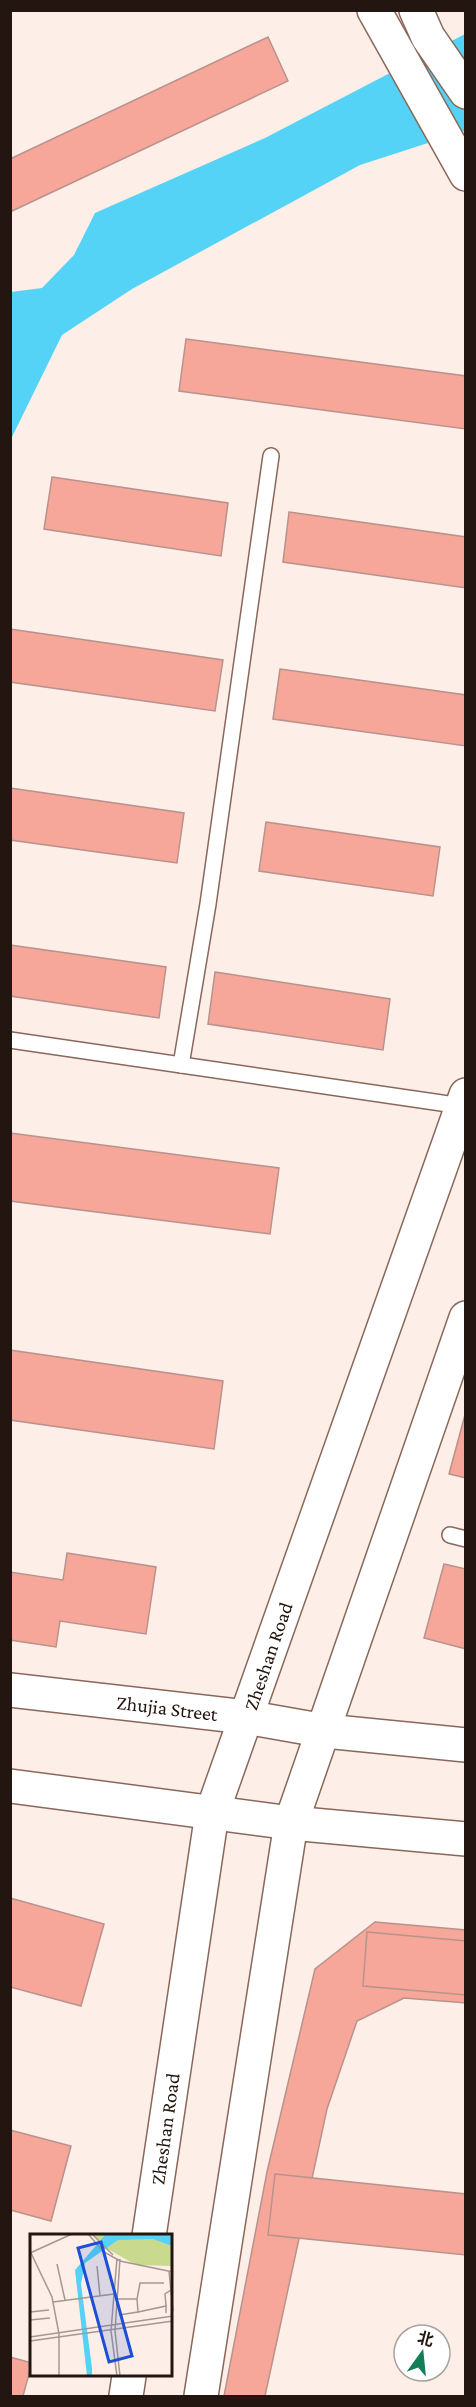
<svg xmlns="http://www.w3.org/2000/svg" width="476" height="2407" viewBox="0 0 476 2407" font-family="'Crimson Pro','Noto Sans SC',serif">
	<rect width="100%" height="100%" fill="#fdeee7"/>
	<!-- water -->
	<path fill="#54d3f6" d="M465,34V131L360,165L132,289L62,335L11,439V292L42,288L74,255L95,213L265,138Z"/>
	<!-- building -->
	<g fill="#f6a79a" stroke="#b9928c" stroke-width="1.5">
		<path d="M268,37L288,81L10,212V159Z"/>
		<path d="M186,339L466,376V429L179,391Z"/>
		<path d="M52,477L228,503L221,556L44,529Z"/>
		<path d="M289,512L466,537V588L283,562Z"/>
		<path d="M10,629L223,660L215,711L10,682Z"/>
		<path d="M280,669L466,695V746L273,719Z"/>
		<path d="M10,788L184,813L177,863L10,840Z"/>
		<path d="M266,822L440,847L433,896L259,871Z"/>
		<path d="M10,945L166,967L159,1018L10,996Z"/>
		<path d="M215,972L390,999L383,1050L208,1024Z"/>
		<path d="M10,1133L279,1168L270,1234L10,1201Z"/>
		<path d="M10,1350L223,1381L214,1449L10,1420Z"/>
		<path d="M466,1411V1478L449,1474Z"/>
		<path d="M67,1553L156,1567L146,1634L60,1621L56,1647L10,1640V1572L63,1580Z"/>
		<path d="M444,1564L466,1569V1649L424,1638Z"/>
		<path d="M10,1898L104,1924L81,2006L10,1987Z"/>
		<path d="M375,1922L466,1930V2003L404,1998L357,2021L327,2109L265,2396H224L267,2172L315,1969Z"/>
		<path d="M367,1932L466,1941V1995L363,1986Z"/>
		<path d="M10,2130L71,2146L51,2221L10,2210Z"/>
		<path d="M275,2174L466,2194V2255L268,2235Z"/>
		<path d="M10,2357L32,2363L23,2396H10Z"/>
	</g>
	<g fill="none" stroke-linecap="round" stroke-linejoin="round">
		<!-- service casing -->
		<g stroke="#89685a" stroke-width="18">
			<g id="service">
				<path d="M10,1040L462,1106"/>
				<path d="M181,1065L208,904L271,456"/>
				<path d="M450,1535L466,1539"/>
			</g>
		</g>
		<!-- tertiary casing -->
		<g stroke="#89685a" stroke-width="36">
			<g id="tertiary">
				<path d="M374,10L466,174"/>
				<path d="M416,10L428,37L466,92"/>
				<path d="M10,1690L246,1717L325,1731L466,1745"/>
				<path d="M10,1786L291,1823L466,1839"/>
				<path d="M149,2236L212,1813L466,1095"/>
				<path d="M126,2396L129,2376"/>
				<path d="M201,2396L291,1823L466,1318"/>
			</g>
		</g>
		<!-- service -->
		<use href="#service" stroke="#fff" stroke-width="15"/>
		<!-- tertiary -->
		<use href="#tertiary" stroke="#fff" stroke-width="33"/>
	</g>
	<g text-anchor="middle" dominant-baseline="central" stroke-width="5" stroke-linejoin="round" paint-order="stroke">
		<!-- street labels -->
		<g font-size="20" fill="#231610" stroke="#fff">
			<text transform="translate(268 1656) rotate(-71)">Zheshan Road</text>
			<text transform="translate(167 1708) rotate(7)">Zhujia Street</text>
			<text transform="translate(165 2129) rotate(-82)">Zheshan Road</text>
		</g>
	</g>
	<!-- overview -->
	<g transform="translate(30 2234)">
		<rect width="142" height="142" fill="#fdeee7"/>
		<path d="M63,0H142V32L106,31L76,14Z" fill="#c9da8e"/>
		<path d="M76,0H142V12L123,5L88,6L55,29L51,50L62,134V142H57L45,36Z" fill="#54d3f6"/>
		<path fill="none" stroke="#a69891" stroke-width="1.5" d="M58,0L74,18L90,27L143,38M62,0L83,21M0,17L22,63L29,100V142M0,19L42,0M27,30L35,66M67,32L70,62M139,37L143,77M88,65H107L108,78L136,72V79M107,65L110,49H134M23,68L84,60M136,72L135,60L141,56M0,78L19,76M89,81L108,78M0,86L20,84M0,103L143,82M0,107L143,87M87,142L81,97L87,24M90,142L85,97L90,25"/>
		<path fill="#1d4ed8" fill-opacity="0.15" stroke="#1d4ed8" stroke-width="3" d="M71,8L102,122L79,128L48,14Z"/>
		<rect width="142" height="142" fill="none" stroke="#231610" stroke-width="3"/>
	</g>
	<!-- border -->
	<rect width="476" height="2407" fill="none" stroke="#231610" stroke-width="24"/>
	<!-- north arrow -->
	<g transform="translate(422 2353) rotate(15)"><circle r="28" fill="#ffffff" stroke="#a7a29f" stroke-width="1.5"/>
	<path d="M0-4.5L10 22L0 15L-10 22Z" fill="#147e59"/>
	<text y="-9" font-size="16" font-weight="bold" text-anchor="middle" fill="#231610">北</text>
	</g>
</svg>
